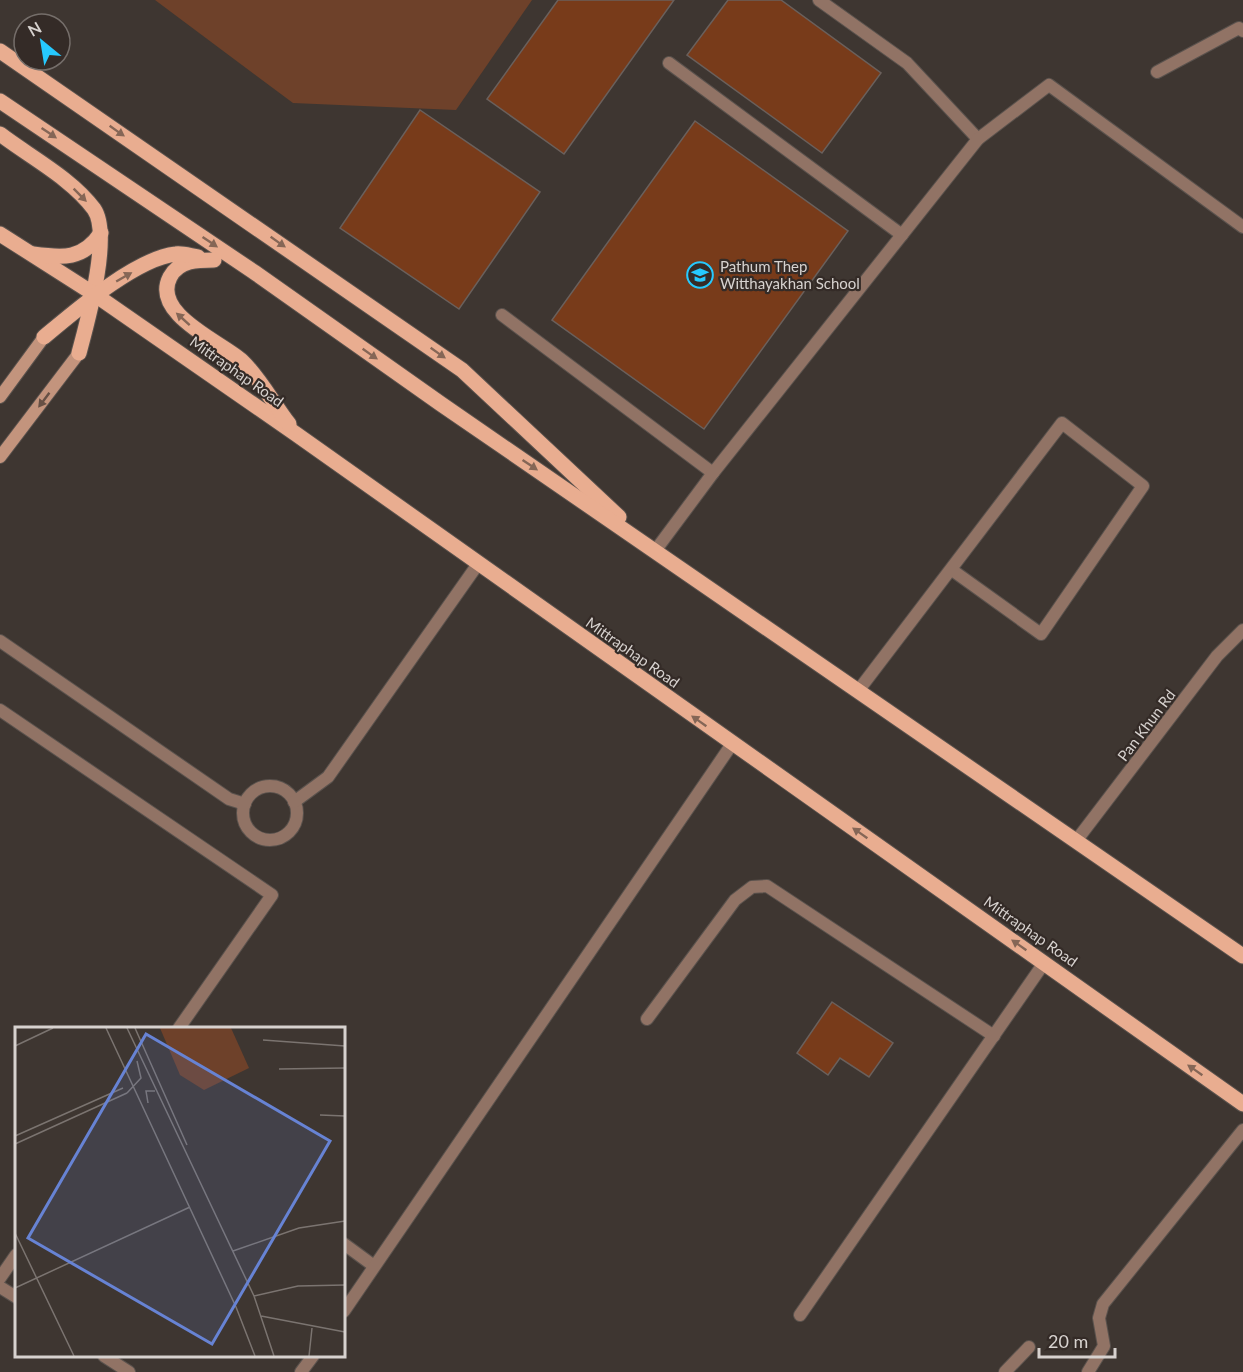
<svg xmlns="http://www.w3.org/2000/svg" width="1243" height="1372" viewBox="0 0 1243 1372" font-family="Lato,sans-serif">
	<rect width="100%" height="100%" fill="#3e3631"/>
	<!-- green -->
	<path fill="#6e412a" d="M155,0H532L456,110L293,103Z"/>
	<!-- building -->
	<g fill="#783b1a" stroke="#6a605c" stroke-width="1.5">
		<path d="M558,0H674L564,154L487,99Z"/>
		<path d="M728,0H781L881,73L822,153L687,55Z"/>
		<path d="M420,110L540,192L459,309L340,228Z"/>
		<path d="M695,121L848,231L704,429L552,320Z"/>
		<path d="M832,1002L893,1043L869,1077L840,1058L828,1075L797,1053Z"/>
	</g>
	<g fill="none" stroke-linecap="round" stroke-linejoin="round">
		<!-- lane casing -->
		<g stroke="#5a524d" stroke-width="14">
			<g id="lane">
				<path d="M819,0L907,63L978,139"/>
				<path d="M669,63L902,235"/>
				<path d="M1157,72L1239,28L1243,31"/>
				<path d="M502,315L713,473"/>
				<path d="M655,551L713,473L978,139L1049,85L1243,227"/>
				<path d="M0,641L229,799L245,804"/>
				<path d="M858,691L1062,423L1143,486L1041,634L952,570"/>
				<path d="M0,710L272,895L179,1028"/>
				<circle cx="270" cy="813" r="27"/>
				<path d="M294,802L328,777L478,564"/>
				<path d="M647,1019L735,900L752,887L767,886L994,1036"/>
				<path d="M344,1244L374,1266"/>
				<path d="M0,1278L16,1255"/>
				<path d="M0,1287L16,1297"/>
				<path d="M800,1315L1044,963"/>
				<path d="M104,1356L129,1372"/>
				<path d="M1005,1372L1029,1347"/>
				<path d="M1088,1372L1104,1346L1099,1318L1103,1304L1243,1130"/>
			</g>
		</g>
		<!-- street casing -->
		<g stroke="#5a524d" stroke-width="14">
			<g id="street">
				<path d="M1076,841L1217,656L1243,630"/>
				<path d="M344,1311L732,744"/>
				<path d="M301,1372L313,1356"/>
			</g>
		</g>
		<!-- secondary casing -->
		<g stroke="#5a524d" stroke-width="14">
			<g id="secondary">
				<path d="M0,397L44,337"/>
				<path d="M0,457L79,353"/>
			</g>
		</g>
		<!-- primary casing -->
		<g stroke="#5a524d" stroke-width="17">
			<g id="primary">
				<path d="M0,51L462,370L619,517"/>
				<path d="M0,101L254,272L441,404L1243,956"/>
				<path d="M0,134C30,157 71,178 94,209C112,235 87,323 79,353"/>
				<path d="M0,234L94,294L296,434L1243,1104"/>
				<path d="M33,254C63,258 83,260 101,233"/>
				<path d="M214,260C198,260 179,260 170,277C151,314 221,342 242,361C260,378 274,405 289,424"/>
				<path d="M44,337C74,312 136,258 176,254C182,253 191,256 198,257"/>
			</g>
		</g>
		<!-- lane -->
		<use href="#lane" stroke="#917365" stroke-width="12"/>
		<!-- street -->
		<use href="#street" stroke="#917365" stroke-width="12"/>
		<!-- secondary -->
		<use href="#secondary" stroke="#c3947d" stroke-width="12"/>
		<!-- primary -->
		<use href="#primary" stroke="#e9ad90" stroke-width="15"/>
	</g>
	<!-- one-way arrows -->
	<defs><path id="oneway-solid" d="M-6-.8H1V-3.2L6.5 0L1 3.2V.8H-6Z" transform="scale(1.5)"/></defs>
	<g fill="#856656">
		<use href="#oneway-solid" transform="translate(117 131) rotate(35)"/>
		<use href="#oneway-solid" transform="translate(49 133) rotate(34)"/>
		<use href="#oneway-solid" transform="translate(80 195) rotate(45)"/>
		<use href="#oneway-solid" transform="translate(210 242) rotate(34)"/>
		<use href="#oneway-solid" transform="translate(278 242) rotate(35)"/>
		<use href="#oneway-solid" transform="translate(124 277) rotate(-30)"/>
		<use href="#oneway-solid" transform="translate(183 319) rotate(-138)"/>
		<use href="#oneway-solid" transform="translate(438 353) rotate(35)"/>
		<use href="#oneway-solid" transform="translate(370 354) rotate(35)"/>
		<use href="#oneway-solid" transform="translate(530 465) rotate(34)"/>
		<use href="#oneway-solid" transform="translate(699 721) rotate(-145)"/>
		<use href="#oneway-solid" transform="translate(860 833) rotate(-145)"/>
		<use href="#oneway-solid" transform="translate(1019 945) rotate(-145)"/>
		<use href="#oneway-solid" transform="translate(1195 1070) rotate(-145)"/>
	</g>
	<use fill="#665045" href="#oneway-solid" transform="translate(44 400) rotate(127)"/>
	<!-- icons -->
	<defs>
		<g id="school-ring" transform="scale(1.35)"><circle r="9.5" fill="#342b27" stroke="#26c9fe" stroke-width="1.5"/><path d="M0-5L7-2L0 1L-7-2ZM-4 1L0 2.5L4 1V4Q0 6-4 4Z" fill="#26c9fe"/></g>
	</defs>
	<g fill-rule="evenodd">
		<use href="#school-ring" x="700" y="275"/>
	</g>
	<g text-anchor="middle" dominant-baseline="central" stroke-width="4.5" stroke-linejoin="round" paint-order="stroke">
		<!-- poi labels -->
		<g font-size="15" fill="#d7d2cf" stroke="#342b27" text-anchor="start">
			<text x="720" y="266">Pathum Thep<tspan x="720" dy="17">Witthayakhan School</tspan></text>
		</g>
		<!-- street labels -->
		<g font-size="15" fill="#d7d2cf" stroke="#342b27">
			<text transform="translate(237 371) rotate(35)">Mittraphap Road</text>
			<text transform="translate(633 652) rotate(35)">Mittraphap Road</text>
			<text transform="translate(1146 725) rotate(-53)">Pan Khun Rd</text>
			<text transform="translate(1031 931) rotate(35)">Mittraphap Road</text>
		</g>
	</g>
	<!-- overview -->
	<g transform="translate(15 1027)">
		<rect width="330" height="330" fill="#3e3631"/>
		<path d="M145,1H216L234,41L189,63L165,48Z" fill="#6e412a"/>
		<path fill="none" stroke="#7b7470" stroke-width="1.5" d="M91,1L221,280L240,329M112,1L239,269L259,329M120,1L172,118M248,13L330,19M0,19L38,1M264,42L330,41M112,66L126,51L122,34M133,76L131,64H140M305,88L330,89M0,109L108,61M0,117L112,66M0,206L59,329M218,224L284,201L330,194M0,261L175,180M239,269L283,259L330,258M246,289L330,305M294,329L297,301"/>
		<path fill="#6783d4" fill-opacity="0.15" stroke="#6783d4" stroke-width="3" d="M131,7L315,114L197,317L13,211Z"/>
		<rect width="330" height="330" fill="none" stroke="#d7d2cf" stroke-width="3"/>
	</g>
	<!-- north arrow -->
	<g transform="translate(42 42) rotate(330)"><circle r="28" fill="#342b27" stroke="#756e6a" stroke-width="1.5"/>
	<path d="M0-4.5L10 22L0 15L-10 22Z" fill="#26c9fe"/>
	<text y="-9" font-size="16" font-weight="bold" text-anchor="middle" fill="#d7d2cf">N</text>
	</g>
	<!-- scale -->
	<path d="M1039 1348v9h76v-9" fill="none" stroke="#d7d2cf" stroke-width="3"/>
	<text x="1048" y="1348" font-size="18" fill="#d7d2cf" stroke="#342b27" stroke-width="4.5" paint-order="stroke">20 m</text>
</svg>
